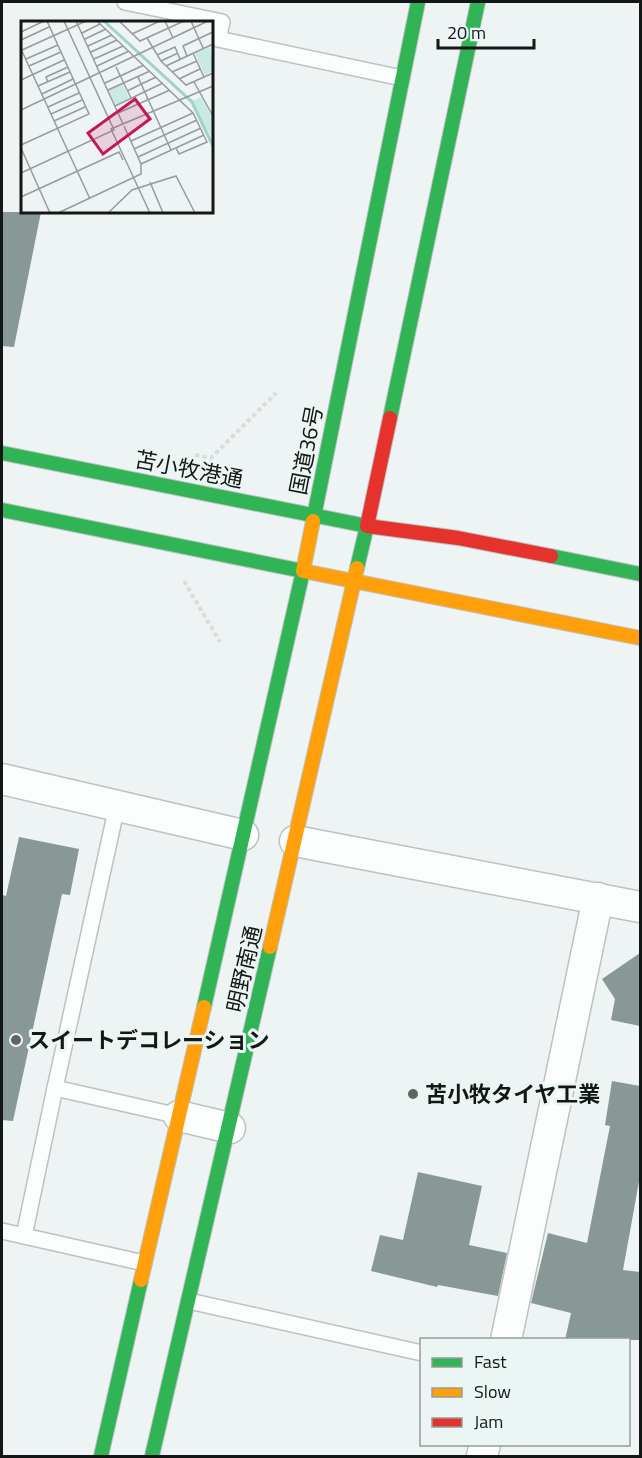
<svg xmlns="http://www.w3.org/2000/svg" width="642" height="1458" viewBox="0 0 642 1458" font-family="'Titillium Web','Noto Sans JP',sans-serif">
	<rect width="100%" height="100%" fill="#eef3f3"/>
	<!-- building -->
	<g fill="#889896">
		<path d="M2,212H41L14,347L2,346Z"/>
		<path d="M19,837L79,849L70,895L62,894L13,1121L2,1120V895L6,896Z"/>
		<path d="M640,953V1026L611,1020L615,999L602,979Z"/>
		<path d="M612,1081L640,1086V1176L623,1270L640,1272V1340H565L571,1313L531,1303L548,1233L587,1243L610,1126L605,1125Z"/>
		<path d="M418,1172L482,1186L469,1245L507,1253L498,1296L438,1285L437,1287L371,1271L380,1235L403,1240Z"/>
	</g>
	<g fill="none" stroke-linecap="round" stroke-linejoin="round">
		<!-- lane casing -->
		<g stroke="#bdc2c1" stroke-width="18">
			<g id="lane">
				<path d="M125,2L222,22L218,39L402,78"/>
				<path d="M55,1088L179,1116"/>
				<path d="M2,1231L24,1236L55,1088L117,806"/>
				<path d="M24,1236L144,1263"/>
				<path d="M189,1301L422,1353"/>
			</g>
		</g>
		<!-- street casing -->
		<g stroke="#bdc2c1" stroke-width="33">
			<g id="street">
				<path d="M2,779L243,835"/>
				<path d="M295,841L640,907"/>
				<path d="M179,1116L230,1128"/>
				<path d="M506,1340L598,898"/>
				<path d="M482,1456L485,1444"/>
			</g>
		</g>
		<!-- fast casing -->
		<g stroke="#bdc2c1" stroke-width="16">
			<g id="fast">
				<path d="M390,418L478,2"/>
				<path d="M2,453L367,526L357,568"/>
				<path d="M2,510L303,571L204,1007"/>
				<path d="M313,521L418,2"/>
				<path d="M551,556L640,574"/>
				<path d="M101,1456L141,1280"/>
				<path d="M152,1456L270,947"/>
			</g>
		</g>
		<!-- slow casing -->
		<g stroke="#bdc2c1" stroke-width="16">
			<g id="slow">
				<path d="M313,521L303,571L640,638"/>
				<path d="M270,947L357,568"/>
				<path d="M141,1280L204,1007"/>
			</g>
		</g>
		<!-- jam casing -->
		<g stroke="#bdc2c1" stroke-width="16">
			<path id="jam" d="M390,418L367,526L458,538L551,556"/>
		</g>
		<!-- path -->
		<g stroke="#dbdddd" stroke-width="4" stroke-dasharray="4.5 3" stroke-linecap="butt">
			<path d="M195,455L211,458L276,393"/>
			<path d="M184,581L220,642"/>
		</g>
		<!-- lane -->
		<use href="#lane" stroke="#fcfdfd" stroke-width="15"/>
		<!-- street -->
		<use href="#street" stroke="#fcfdfd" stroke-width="30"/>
		<!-- fast -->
		<use href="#fast" stroke="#30b455" stroke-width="14"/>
		<!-- slow -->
		<use href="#slow" stroke="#ff9f0a" stroke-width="14"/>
		<!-- jam -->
		<use href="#jam" stroke="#e5322d" stroke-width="14"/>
	</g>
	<!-- markers -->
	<g fill="#606463" stroke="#ebf6f4" stroke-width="2">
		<circle cx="16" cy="1040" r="6"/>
		<circle cx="413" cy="1094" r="6"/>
	</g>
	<g text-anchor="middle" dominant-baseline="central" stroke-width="6" stroke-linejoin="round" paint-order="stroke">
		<!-- street labels -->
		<g font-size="22" fill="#131716" stroke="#ebf6f4">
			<text transform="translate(306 450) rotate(-79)">国道36号</text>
			<text transform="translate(189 469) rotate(11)">苫小牧港通</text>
			<text transform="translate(244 969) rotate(-77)">明野南通</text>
		</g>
		<!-- poi labels -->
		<g font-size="22" font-weight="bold" fill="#131716" stroke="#ebf6f4" text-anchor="start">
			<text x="28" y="1040">スイートデコレーション</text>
			<text x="425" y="1094">苫小牧タイヤ工業</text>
		</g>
	</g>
	<!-- overview -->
	<g transform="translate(21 21)">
		<rect width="192" height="192" fill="#eef3f3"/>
		<path d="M189,26L192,50L184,54L174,32ZM102,63L108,77L94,84L88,69ZM180,76L192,97V119L171,80Z" fill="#c9e9e4"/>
		<path fill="none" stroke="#a1d1c9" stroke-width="3" d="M83,0L171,81L192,125"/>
		<path fill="none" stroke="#969b9b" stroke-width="1.5" d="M55,0L102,103M76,0L172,92L186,121L158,133L155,127M98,0L119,20L163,0M144,0L152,17M170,0L182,27M0,11L23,0M61,12L79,3M111,13L139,0M126,17L140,40L165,64L192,52M64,18L85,8M0,19L28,6M67,25L91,14M0,28L69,178M1,29L65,0M70,31L96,19M172,32L183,56M136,34L154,26L159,38M166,35L162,25L192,11M5,38L37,24M73,38L102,25M140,40L157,32M8,45L40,31M76,45L108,30M145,45L192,23M95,46L110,77M151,51L176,40M117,56L150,129M158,58L179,48M0,59L43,39M27,61L25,56L47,46M173,61L192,95M84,62L123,44M17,65L49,51M87,69L129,50M106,70L135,56M21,73L52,58M94,85L142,62M27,86L58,72M0,89L187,0M97,92L149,69M30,93L61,79M33,100L64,86M110,120L172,92M0,124L68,93L26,0M0,127L29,192M113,128L176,99M117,136L180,107M120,143L183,114M0,152L93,109L43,0M129,161L142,192M0,176L98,131L102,139M37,192L120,153V143L103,105M87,192L111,169L155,155L174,192M129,192L90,108L192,65"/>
		<path fill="#c2185b" fill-opacity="0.15" stroke="#c2185b" stroke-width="3" d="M114,78L129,98L82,133L67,112Z"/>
		<rect width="192" height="192" fill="none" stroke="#131716" stroke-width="3"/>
	</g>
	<!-- border -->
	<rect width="642" height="1458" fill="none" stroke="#131716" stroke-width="6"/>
	<!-- legend -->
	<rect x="420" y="1338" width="210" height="108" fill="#ebf6f4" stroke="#959d9b" stroke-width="1.5"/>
	<rect x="432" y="1358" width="30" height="9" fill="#30b455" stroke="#959d9b" stroke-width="1.5"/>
	<text x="474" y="1368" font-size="18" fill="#131716">Fast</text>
	<rect x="432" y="1388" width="30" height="9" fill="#ff9f0a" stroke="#959d9b" stroke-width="1.5"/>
	<text x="474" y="1398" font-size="18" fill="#131716">Slow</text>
	<rect x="432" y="1418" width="30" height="9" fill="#e5322d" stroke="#959d9b" stroke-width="1.5"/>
	<text x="474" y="1428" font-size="18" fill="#131716">Jam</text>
	<!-- scale -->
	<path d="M438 39v9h96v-9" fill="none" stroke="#131716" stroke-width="3"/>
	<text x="447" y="39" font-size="18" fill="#131716" stroke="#ebf6f4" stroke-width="4.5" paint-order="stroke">20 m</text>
</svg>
